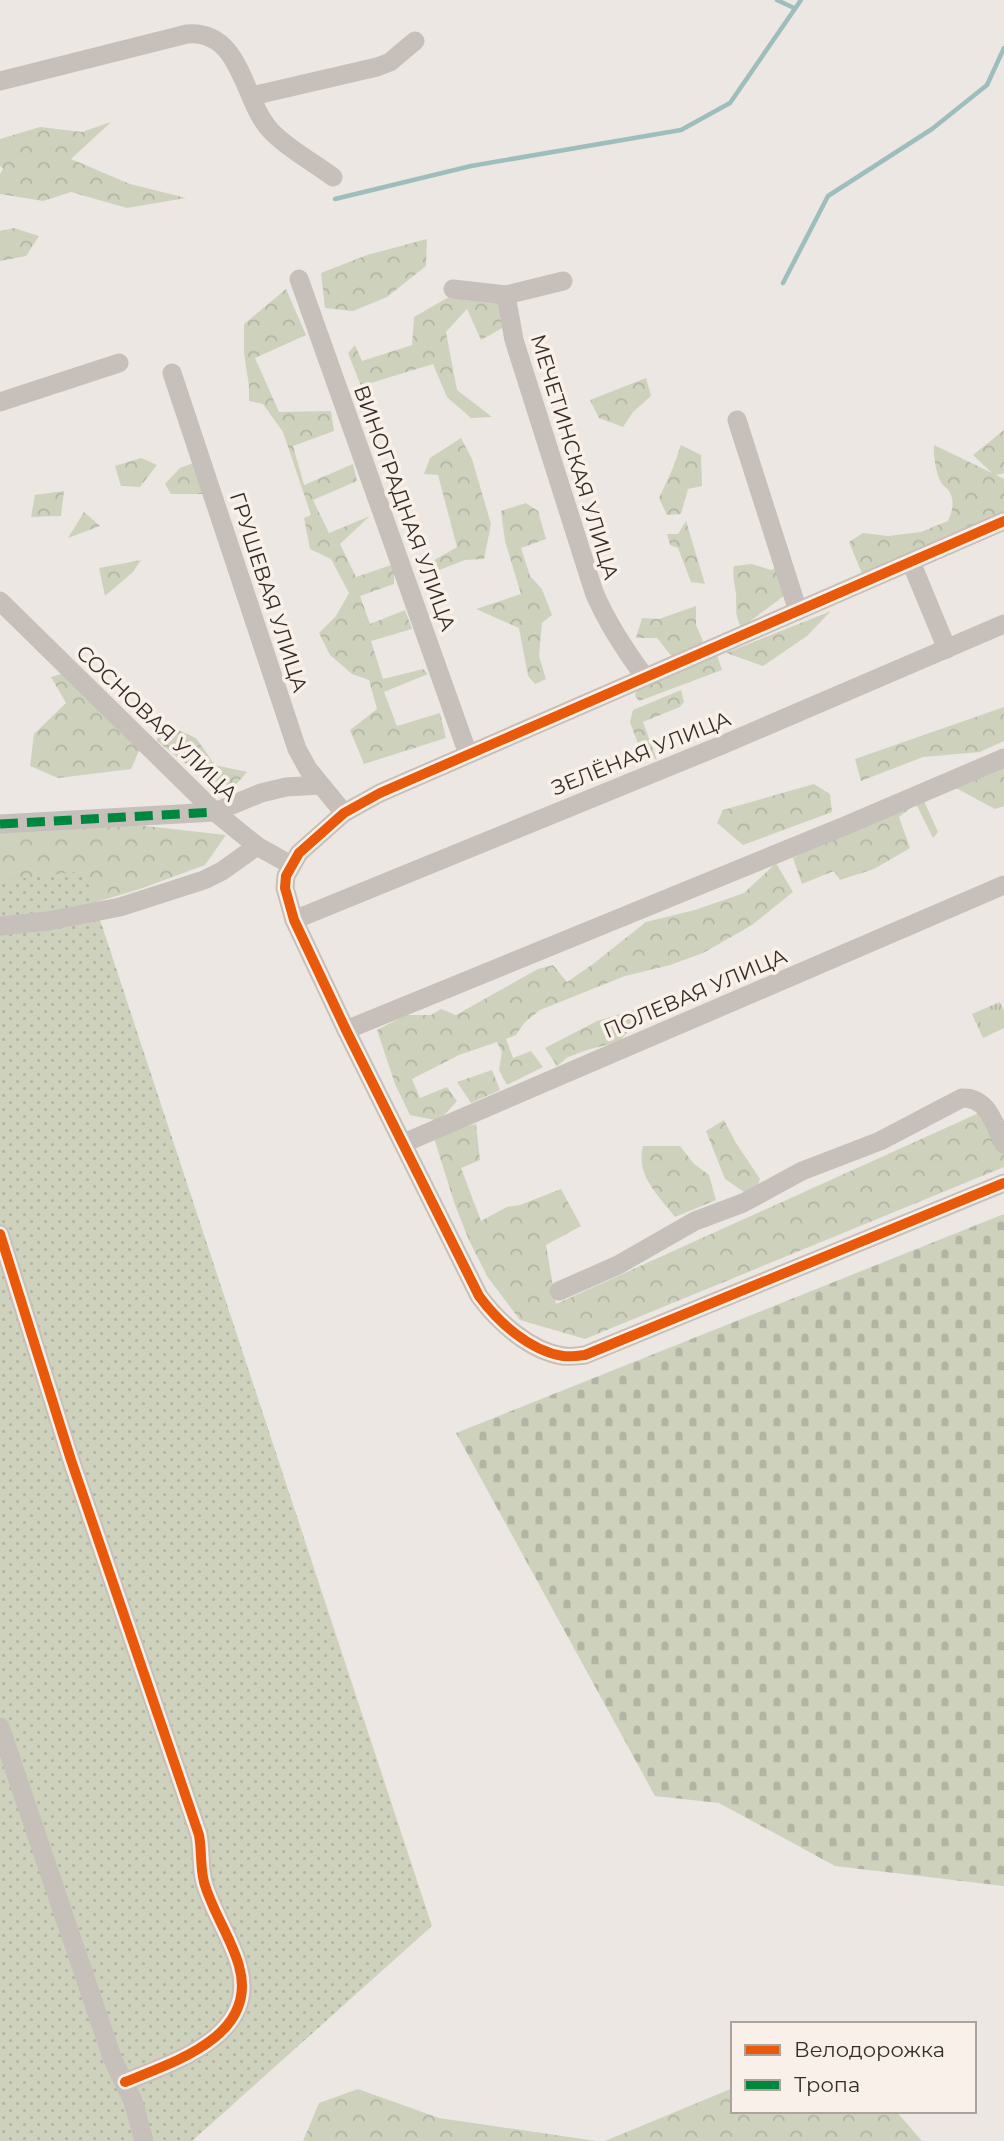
<svg xmlns="http://www.w3.org/2000/svg" width="1004" height="2141" viewBox="0 0 1004 2141" font-family="Montserrat,sans-serif">
	<defs>
		<pattern id="grass-tufts" width="24" height="20" patternUnits="userSpaceOnUse" patternTransform="scale(1.75)"><rect width="24" height="20" fill="#ced2bd"/><path d="M3 7l-1-3M5 7V3M7 7l1-3M15 17l-1-3M17 17v-4M19 17l1-3" fill="none" stroke="#b2b5a2"/></pattern>
		<pattern id="forest-crowns" width="20" height="18" patternUnits="userSpaceOnUse" patternTransform="scale(1.75)"><rect width="20" height="18" fill="#ced2bd"/><path d="M2 6a3 3 0 1 1 6 0M12 15a3 3 0 1 1 6 0" fill="none" stroke="#b2b5a2"/></pattern>
		<pattern id="cemetery-stones" width="16" height="16" patternUnits="userSpaceOnUse" patternTransform="scale(1.75)"><rect width="16" height="16" fill="#ced2bd"/><path d="M2 7V4a2 2 0 0 1 4 0v3zM10 15v-3a2 2 0 0 1 4 0v3z" fill="#b2b5a2"/></pattern>
		<pattern id="garden-dots" width="8" height="8" patternUnits="userSpaceOnUse" patternTransform="scale(1.75)"><rect width="8" height="8" fill="#ced2bd"/><path d="M2 2h.1M6 6h.1" fill="none" stroke="#b2b5a2" stroke-width="1.8" stroke-linecap="round"/></pattern>
	</defs>
	<rect width="100%" height="100%" fill="#ece7e2"/>
	<!-- grass -->
	<path fill="url(#grass-tufts)" d="M1000,1002L1004,1011V1028L983,1038L972,1014Z"/>
	<!-- forest -->
	<g fill="url(#forest-crowns)">
		<path d="M111,122L71,159L130,184L186,198L127,208L71,192L43,201L0,194V174L3,169L0,166V139L40,127L82,132Z"/>
		<path d="M14,228L39,236L26,256L0,261V231Z"/>
		<path d="M427,239L426,266L387,297L353,311L325,308L321,273L367,255Z"/>
		<path d="M286,289L306,335L255,358L279,412L331,411L334,431L293,446L304,485L353,464L357,481L313,500L329,533L370,516L340,544L356,577L394,564V584L360,596L370,624L405,610L412,629L371,641L383,679L423,669L428,674L384,692L397,726L440,713L446,738L364,764L350,730L377,709L369,680L352,674L330,655L319,633L336,616L349,593L331,559L310,549L304,518L311,515L283,432L263,404L249,401V386L244,353V324Z"/>
		<path d="M461,290L495,293L511,323L481,340L467,309L446,332L457,390L492,417L471,418L447,397L433,364L361,386L348,353L355,345L362,361L412,345L414,317Z"/>
		<path d="M646,378L651,396L633,412L623,427L599,418L590,400Z"/>
		<path d="M1004,430V473L996,475L1004,479V515L863,576L849,542L863,533L888,536L921,532L948,521C952,512 955,502 950,493C949,490 944,486 942,484C936,475 933,455 934,445L992,473L973,455Z"/>
		<path d="M461,438L472,459L491,524L484,559L465,560L434,572L431,562L457,547L438,475L424,474L430,458Z"/>
		<path d="M681,445L701,455L702,486L688,489L681,514L667,515L659,498L672,470Z"/>
		<path d="M141,458L157,465L140,487L121,486L115,466Z"/>
		<path d="M201,460L212,494H171L165,484L180,468Z"/>
		<path d="M64,491L61,516L31,517L35,495Z"/>
		<path d="M526,503L538,511L546,539L521,548L530,576L542,589L552,615L542,623L539,656L546,679L535,684L528,676L519,628L476,609L521,594L505,541L501,511Z"/>
		<path d="M84,512L100,526L68,538Z"/>
		<path d="M686,521L705,584L691,582L678,548L670,545L667,534H678Z"/>
		<path d="M141,560L133,572L105,596L99,568Z"/>
		<path d="M752,564L771,570L778,567L788,593L741,628C734,611 737,611 736,594C735,584 732,577 734,566Z"/>
		<path d="M696,606V625L703,641L694,650L673,658L657,638H636L642,618L659,619Z"/>
		<path d="M831,611L807,636L763,666L726,653Z"/>
		<path d="M716,652L722,670L639,701L635,696L637,687Z"/>
		<path d="M71,671L143,742L131,769L58,778L30,766L34,734L66,703L51,677Z"/>
		<path d="M681,690L684,702L680,707L643,722L657,760L640,749L630,722L633,710Z"/>
		<path d="M1004,707V741L980,752L923,757L861,781L855,759Z"/>
		<path d="M158,721L196,738L215,765L247,772L231,790L190,767L157,741Z"/>
		<path d="M1004,761V806L995,809L956,788L924,801L938,832L933,838L916,804L899,817L910,848L874,869L840,880L834,871L802,884L793,858L834,836Z"/>
		<path d="M814,784L830,794L832,812L743,845L717,823L723,810Z"/>
		<path d="M48,815L226,835L205,865L140,889L86,905L0,904V826Z"/>
		<path d="M776,863L793,892L752,925L703,953L670,965L625,976L540,1010L524,1023L516,1035L506,1039L513,1058L531,1051L543,1067L507,1085L499,1070L502,1052L497,1042L459,1055L412,1079L420,1098L447,1087L457,1101L439,1121L410,1115L395,1084L377,1030L406,1015H431L441,1009L456,1015L538,969L553,965L567,982L593,964L646,922L695,910L744,893Z"/>
		<path d="M637,1009L641,1016L619,1042L590,1049L568,1057L557,1066L545,1048L597,1021Z"/>
		<path d="M492,1070L500,1090L471,1103L457,1082Z"/>
		<path d="M981,1112L1004,1139V1167L585,1339L520,1320L487,1276L468,1238L455,1205L434,1138L455,1129L476,1124L480,1160L461,1168L481,1221L507,1207L520,1205L561,1189L581,1226L546,1245L556,1304Z"/>
		<path d="M724,1120L736,1143L760,1179L753,1198L725,1179L706,1131Z"/>
		<path d="M643,1146H680L694,1164L709,1175L716,1200L675,1217C659,1196 635,1175 643,1146Z"/>
		<path d="M733,2088V2111H896L922,2141H605Z"/>
		<path d="M358,2089L439,2118L596,2141H303L319,2103Z"/>
	</g>
	<!-- cemetery -->
	<path fill="url(#cemetery-stones)" d="M1004,1214V1886L835,1866L719,1803L655,1796L456,1433Z"/>
	<!-- garden -->
	<path fill="url(#garden-dots)" d="M84,871L432,1926L192,2141H0V881Z"/>
	<g fill="none" stroke-linecap="round" stroke-linejoin="round">
		<!-- stream -->
		<g stroke="#9ebebd" stroke-width="4.5">
			<path d="M777,0L794,8"/>
			<path d="M335,199L471,166L681,130L730,103L801,0"/>
			<path d="M783,283L828,196L932,129L987,85L1004,48"/>
		</g>
		<!-- minor -->
		<g stroke="#c6bfba" stroke-width="19">
			<path d="M0,81L187,34C243,30 242,101 271,131C288,149 313,162 333,177"/>
			<path d="M252,96L377,67L390,62L415,41"/>
			<path d="M299,279L468,754"/>
			<path d="M563,281L506,295L514,340L594,592C607,623 624,649 645,677"/>
			<path d="M453,289L506,295"/>
			<path d="M172,373L297,749L308,769L344,813"/>
			<path d="M0,402L119,363"/>
			<path d="M737,420L798,611"/>
			<path d="M1004,521L380,793L344,813L299,853L286,876L285,888L294,920L346,1030L479,1296C498,1322 530,1351 563,1356C570,1357 578,1356 585,1355L1004,1183"/>
			<path d="M911,562L947,649"/>
			<path d="M0,601L215,812L257,846L291,865"/>
			<path d="M0,824L215,812L261,793L286,787L320,785"/>
			<path d="M294,920L722,745L1004,624"/>
			<path d="M0,926L48,921L120,907L204,880L222,871L257,846"/>
			<path d="M346,1030L847,825L1004,758"/>
			<path d="M404,1143L1004,885"/>
			<path d="M0,1234L71,1460L199,1835C202,1851 200,1867 204,1882C212,1911 231,1937 239,1966C259,2036 174,2062 125,2082"/>
			<path d="M559,1291L618,1265L695,1221L743,1203L802,1171L880,1141L962,1098C988,1097 994,1124 1004,1144"/>
			<path d="M0,1727L113,2060L133,2101L144,2141"/>
		</g>
		<!-- quiet -->
		<path stroke="#00873e" stroke-width="9" stroke-dasharray="18 9" stroke-linecap="butt" d="M0,824L215,812"/>
		<!-- cycleway casing -->
		<g stroke="#f9f1e9" stroke-width="15">
			<g id="cycleway">
				<path d="M1004,521L380,793L344,813L299,853L286,876L285,888L294,920L346,1030L479,1296C498,1322 530,1351 563,1356C570,1357 578,1356 585,1355L1004,1183"/>
				<path d="M0,1234L71,1460L199,1835C202,1851 200,1867 204,1882C212,1911 231,1937 239,1966C259,2036 174,2062 125,2082"/>
			</g>
		</g>
		<!-- cycleway -->
		<use href="#cycleway" stroke="#e8590c" stroke-width="10"/>
	</g>
	<g text-anchor="middle" dominant-baseline="central" stroke-width="7" stroke-linejoin="round" paint-order="stroke">
		<!-- street labels -->
		<g font-size="21" fill="#362d29" stroke="#f9f1e9">
			<text transform="translate(575 457) rotate(73)">МЕЧЕТИНСКАЯ УЛИЦА</text>
			<text transform="translate(405 508) rotate(70)">ВИНОГРАДНАЯ УЛИЦА</text>
			<text transform="translate(269 592) rotate(72)">ГРУШЕВАЯ УЛИЦА</text>
			<text transform="translate(157 723) rotate(44)">СОСНОВАЯ УЛИЦА</text>
			<text transform="translate(641 753) rotate(-22)">ЗЕЛЁНАЯ УЛИЦА</text>
			<text transform="translate(695 993) rotate(-23)">ПОЛЕВАЯ УЛИЦА</text>
		</g>
	</g>
	<!-- legend -->
	<rect x="731" y="2022" width="245" height="91" fill="#f9f1e9" stroke="#aba39c" stroke-width="2"/>
	<rect x="745" y="2045" width="35" height="10" fill="#e8590c" stroke="#aba39c" stroke-width="2"/>
	<text x="794" y="2057" font-size="21" fill="#362d29">Велодорожка</text>
	<rect x="745" y="2080" width="35" height="10" fill="#00873e" stroke="#aba39c" stroke-width="2"/>
	<text x="794" y="2092" font-size="21" fill="#362d29">Тропа</text>
</svg>
